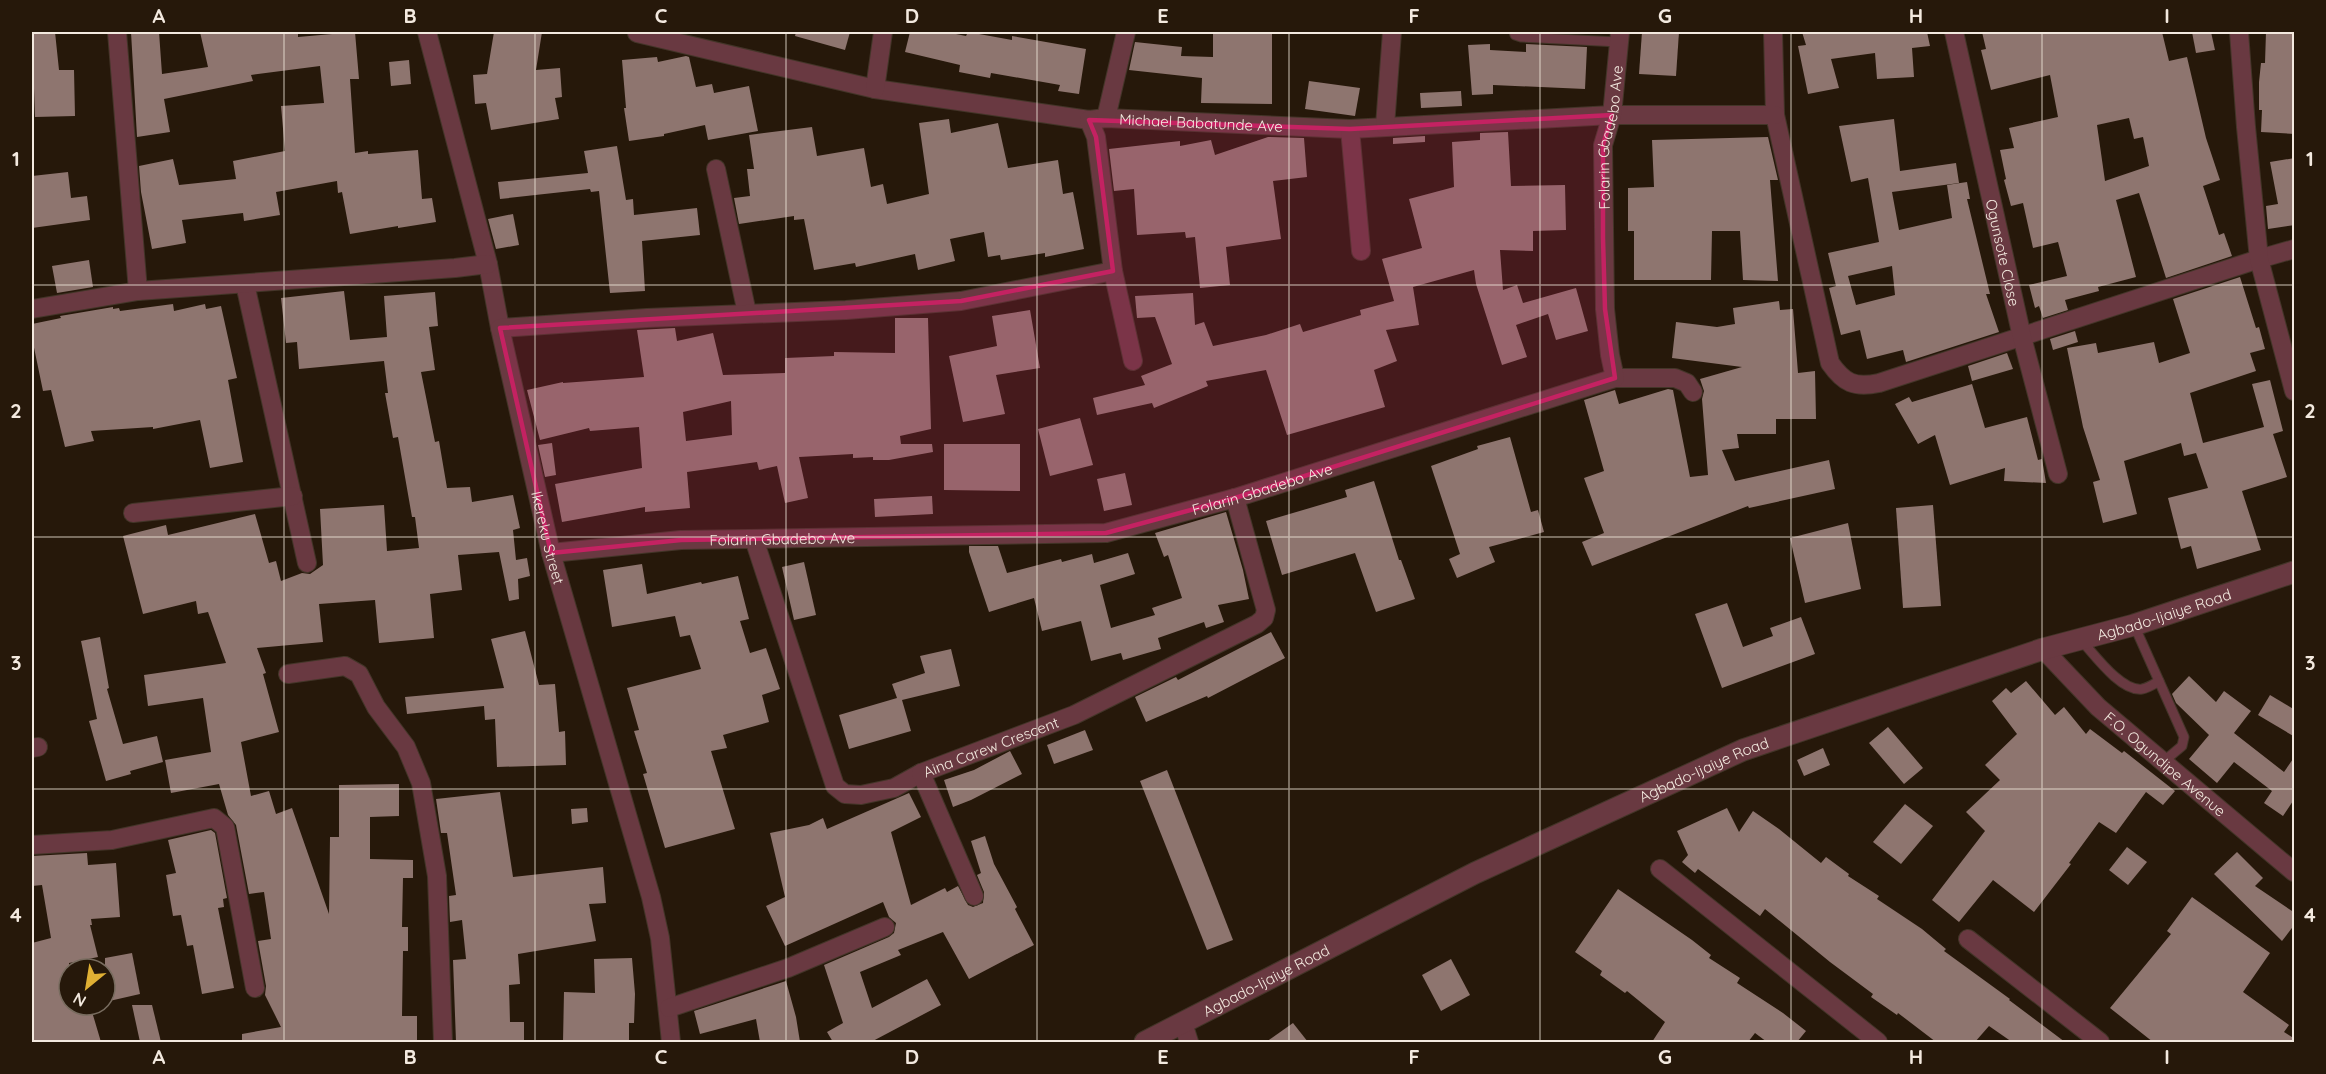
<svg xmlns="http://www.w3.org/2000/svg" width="2326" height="1074" viewBox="0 0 2326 1074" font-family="Quicksand,sans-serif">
	<rect width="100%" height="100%" fill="#26180a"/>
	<!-- building -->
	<g fill="#8e756f" fill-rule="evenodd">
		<path d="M32,32H55L59,70H74L75,116L35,117Z"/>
		<path d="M131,32H159L162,74L208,67L200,32H298V37L355,32L359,79H350L355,153L368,151V154L418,150L422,199L432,198L436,222L398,228V226L350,234L342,192L338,193L337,181L276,192L280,215L244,221L243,213L182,220L186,243L152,249L141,192L139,166L173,159L179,185L236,179L233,161L285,151L281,106L324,103L320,66L251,75L253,81L164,99L170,132L137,137Z"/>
		<path d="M494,32H542L536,70L560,68L562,97L555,98L559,119L491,130L486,103L475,104L473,75L487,74Z"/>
		<path d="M796,32H850L845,50L795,36Z"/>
		<path d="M910,32H946L966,36L968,32L1012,40V36L1086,49L1079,94L1058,91L1060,85L991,73L990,78L959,72L960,65L905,52Z"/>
		<path d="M1213,32H1272V104L1201,103L1202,78L1129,70L1135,42L1182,47L1181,56L1213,57Z"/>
		<path d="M1642,32H1679L1676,76L1639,74Z"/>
		<path d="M1802,32H1927L1930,46L1912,48L1914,77L1877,79L1875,53L1831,59L1839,88L1808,94L1798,46L1806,45Z"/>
		<path d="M1982,32H2162L2169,61L2187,57L2206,138L2220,180L2203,186L2219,235L2224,233L2232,256L2166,278L2139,193L2116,200L2136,277L2098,287L2099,291L2065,300L2068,310L2043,318L2039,306L2035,308L2029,285L2067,276L2058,242L2033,248L2023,203L2011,206L2004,180L2006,179L2000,150L2014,148L2009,128L2058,117L2050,75L1991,90L1981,50L1986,49ZM2129,118L2134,139L2143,137L2149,166L2105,181L2097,125Z"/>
		<path d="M2192,32H2211L2215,50L2196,53Z"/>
		<path d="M2266,32H2295V134L2261,132L2262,110H2259V82L2261,63H2265Z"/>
		<path d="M1490,44V50L1526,52V44L1587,47L1585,89L1493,85V94L1472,95L1468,45Z"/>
		<path d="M686,56L689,57L696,87L712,84L714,93L749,86L758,131L708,140L705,125L664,134V136L629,141L624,108H626L622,60L657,57L658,62Z"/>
		<path d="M409,60L411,84L391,86L389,62Z"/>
		<path d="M1309,81L1360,88L1355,116L1305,109Z"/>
		<path d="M1461,91L1462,106L1421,108L1420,93Z"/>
		<path d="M949,119L951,133L998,123L1008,168L1058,160L1063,194L1073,192L1084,249L1045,257V253L1001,260L1000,255L988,257L984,232L950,239L955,261L918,270L915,254L856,267L855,263L814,270L804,219L794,220V216L739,224L734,198L750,196L747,169H754L749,135L812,127L817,156L864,148L871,187L883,184L887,204L929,194L919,123Z"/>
		<path d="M1894,119L1900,171L1956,163L1959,183L1892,192L1899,230L1952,218L1947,185L1967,182L1970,199H1967L1990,294H1986L1999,332L1906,362L1903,350L1867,359L1860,330L1841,335L1829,288L1836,286L1828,253L1879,242L1868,178L1851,182L1839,126ZM1892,266L1895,295L1856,305L1848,276Z"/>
		<path d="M1508,132L1511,186L1565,185L1566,230L1533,231V251L1500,250L1503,290L1517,285L1523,303L1576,288L1588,331L1556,340L1548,314L1516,325L1527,357L1502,365L1476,284L1474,270L1413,287L1419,325L1386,330L1397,361L1374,370L1385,407L1287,435L1266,370L1206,381L1208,386L1154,408L1152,403L1097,415L1093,398L1145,385L1141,376L1172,364L1155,317L1137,318L1135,296L1193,293L1195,325L1204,322L1213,346L1266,335L1300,324L1303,332L1361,315L1360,310L1394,301L1382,259L1422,248L1409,199L1454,187L1452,142L1480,140V133Z"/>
		<path d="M1425,136V142L1393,144V138Z"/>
		<path d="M1268,137L1304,138L1307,177L1273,181L1281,239L1226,247L1230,285L1200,288L1195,237L1186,238L1185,232L1137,235L1134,189L1114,191L1109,149L1180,141V146L1211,140L1215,155Z"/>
		<path d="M1768,137L1778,180H1770L1778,281L1743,280L1740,231H1712L1711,280H1634V231H1628V188L1654,187L1652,140Z"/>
		<path d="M617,146L626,200L633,199L634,215L697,208L700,235L642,241L645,291L610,293L599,191L591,192L590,189L500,199L498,182L588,173L584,151Z"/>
		<path d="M2295,158V225L2268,229L2266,206L2278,204L2270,162Z"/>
		<path d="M68,172L71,198L87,196L90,220L32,228V176Z"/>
		<path d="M513,214L519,245L496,249L488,219Z"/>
		<path d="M89,260L93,287L57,293L52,266Z"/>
		<path d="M2240,277L2256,328L2259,327L2265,349L2250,353L2256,371L2190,393L2203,443L2264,427L2252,384L2270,380L2283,431L2273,434L2287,477L2242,491L2261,550L2197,569L2191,546L2181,549L2168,498L2208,488L2196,453L2184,456L2181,443L2124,461L2137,514L2103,523L2093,482L2100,480L2083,427L2067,348L2096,343L2098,353L2154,342L2159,363L2190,353L2173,299Z"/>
		<path d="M344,291L350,340L387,337L384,296L435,292L438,326L429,327L435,370L421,372L435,442L439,441L447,488L470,487L472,502L513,495L520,528L513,530L516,560L527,558L530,576L518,579L519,599L509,601L499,552L458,555L462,590L430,594L434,638L379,643L375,600L319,604L323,642L257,648L266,673L263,674L279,732L241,742L251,796L269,791L276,814L292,808L329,914L330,837H339V785L399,784V816L370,817V859L413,860V878H403L402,927H408V951H403L402,1016H417V1042H242V1034L281,1027L265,995L266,986L258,941L271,939L264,892L249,894L236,825L228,815L219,784L171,793L165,760L211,752L203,698L148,706L144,675L226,663L208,612L198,614L196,601L143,614L123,536L166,525L168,535L255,514L269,563L276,561L281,581L302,573L310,574L323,565L320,509L384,505L387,551L419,548L415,517H412L398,437L393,438L385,393H388L384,361L299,369L297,342L286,343L281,298Z"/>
		<path d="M1779,301L1780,310L1793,309L1798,373L1815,371L1816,419H1776V434H1737L1739,448L1722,450L1735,481L1829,460L1835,489L1749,508L1748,506L1592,566L1582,542L1604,533L1584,478L1604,471L1584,400L1615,390L1619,404L1668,389L1673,390L1690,477L1708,475L1702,399L1704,391L1700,379L1742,367L1672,358L1676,322L1717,327L1735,324L1733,308Z"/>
		<path d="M173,304L174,311L205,304L206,309L221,306L237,378L228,380L243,462L210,468L200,420L153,429V427L91,431L94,441L65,447L51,390L43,391L32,338V324L61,318L60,316L113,307V309L119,308L120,311Z"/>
		<path d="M1030,310L1040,368L996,375L1005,414L963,422L949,356L997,346L992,316Z"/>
		<path d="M895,318H928L931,429L900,436L901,444H932L933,452L889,460H873V457L853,458V454L799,457L808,498L785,503L777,466L759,470L757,462L687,472L690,508L645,512V507L562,522L555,484L642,468L639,427L590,431L589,428L540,440L527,390L563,382V383L644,377L637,330L675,328L677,341L713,333L723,375L785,373V358L834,356V352L895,353ZM731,401L732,435L686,441L683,412Z"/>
		<path d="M2075,331L2078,342L2053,350L2050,339Z"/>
		<path d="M2007,353L2013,369L1972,381L1968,366Z"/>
		<path d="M1972,384L1985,428L2027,417L2038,460L2042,459L2046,483L2004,481L2005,468L1950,485L1935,435L1918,444L1895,404L1909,397L1912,402Z"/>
		<path d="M1080,418L1093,465L1050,476L1038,429Z"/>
		<path d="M1510,437L1531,512L1538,510L1544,532L1489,547L1495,562L1457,578L1449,559L1460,554L1431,466L1478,449L1477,446Z"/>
		<path d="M552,443L556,475L545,477L538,445Z"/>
		<path d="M944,444H1020V491L944,490Z"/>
		<path d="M1125,473L1132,505L1104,511L1097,479Z"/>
		<path d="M1374,481L1399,560H1401L1415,599L1376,612L1355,553L1282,575L1266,521L1347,497L1345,490Z"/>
		<path d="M932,496L933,514L875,517L874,499Z"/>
		<path d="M1933,505L1941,606L1903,608L1896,508Z"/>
		<path d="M1226,512L1243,570L1249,599L1218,605L1224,622L1206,628L1204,622L1158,638L1161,649L1123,660L1121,653L1091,661L1081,621L1042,631L1034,598L989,612L969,552V546H998L1007,573L1061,559L1062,562L1092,554L1094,563L1128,553L1135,574L1100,585L1111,628L1155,615L1152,608L1182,598L1168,555L1164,557L1155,533Z"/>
		<path d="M1848,523L1861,589L1805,603L1790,538Z"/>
		<path d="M804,562L816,615L794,620L782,567Z"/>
		<path d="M642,564L647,594L701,582L702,584L738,576L749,619L740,621L750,653L766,648L780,689L762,695L769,722L723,735L727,748L711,751L735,829L665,848L643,774L647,773L634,731L639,730L627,688L701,669L690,635L680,637L675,616L612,627L603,570Z"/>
		<path d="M1727,603L1743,647L1773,636L1770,628L1801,617L1815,654L1722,688L1695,614Z"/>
		<path d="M525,631L539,685L555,684L559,732L565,731L566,765L497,767L495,719L485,720L484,706L407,714L405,697L504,688L491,639Z"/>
		<path d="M1271,632L1285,658L1208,698L1207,696L1146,722L1135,697L1176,677L1178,680Z"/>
		<path d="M100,637L109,688L107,689L123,744L157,736L163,762L130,771L131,774L106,781L89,721L97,719L81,641Z"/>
		<path d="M951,649L960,686L902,700L911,731L849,749L839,715L897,698L892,684L925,673L920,656Z"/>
		<path d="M2189,676L2216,702L2224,691L2251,711L2234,733L2284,772L2295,756V798L2283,816L2264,803L2272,791L2234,762L2217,783L2189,759L2209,735L2176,703L2172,694Z"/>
		<path d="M2026,681L2055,715L2064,707L2086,734L2090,729L2122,753L2124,751L2175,791L2163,805L2146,792L2116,833L2099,822L2069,863L2071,864L2034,912L1993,880L1959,922L1932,900L1985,831L1966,812L2000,780L1985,765L2017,734L1992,701L2006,688L2011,693Z"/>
		<path d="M2270,695L2295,710V737L2258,715Z"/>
		<path d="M1888,727L1923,768L1904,784L1869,743Z"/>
		<path d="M1085,730L1093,750L1054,764L1047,745Z"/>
		<path d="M1823,748L1830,765L1804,776L1797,760Z"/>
		<path d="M1010,751L1022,774L971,800L953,807L944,780L974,770Z"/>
		<path d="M1167,770L1233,940L1207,950L1140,781Z"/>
		<path d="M500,792L513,877L603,867L606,903L589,904L596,941L518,954L520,984L509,985L510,1022H524V1042H456L453,960L466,959L462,920L450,922L449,896L456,895L447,833H441L436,799Z"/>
		<path d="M909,793L921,817L891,832L911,905L945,888L947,892L958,886L968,905L973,907L983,903L984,892L977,875L981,873L971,841L985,836L994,864L1017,907L1015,909L1034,945L969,979L943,932L898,950L901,955L860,972L872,1008L927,979L941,1005L871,1042H833L827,1032L843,1023L824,965L889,937L894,933L896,923L889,917L883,902L785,946L766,906L785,897L770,833L809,825L823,818L827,829Z"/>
		<path d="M1905,804L1933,826L1901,864L1873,842Z"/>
		<path d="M587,808L588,822L572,824L571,809Z"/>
		<path d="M1727,808L1739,832L1753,811L1779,829L1821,863L1826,857L1849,874L1848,876L1879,896L1877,899L1922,929L1946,949L1944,951L2010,999L2009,1000L2065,1042H2012L1989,1026L1975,1042H1936L1898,1013L1897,1015L1871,997L1873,994L1830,962L1765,909L1760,916L1698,869L1695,873L1682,862L1688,855L1677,831Z"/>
		<path d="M211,830L215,833L227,898L223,899L224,907L218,908L234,988L202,994L193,945L187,946L181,915L173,916L166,875L176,873L168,840Z"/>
		<path d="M2127,847L2147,862L2128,885L2109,870Z"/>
		<path d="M2237,852L2263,878L2255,886L2295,913V924L2282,941L2214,874Z"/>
		<path d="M87,853L88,865L116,863L120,917L91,919L92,925H90L98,957L69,963V1005H90L101,1042H32V943L51,938L42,885L32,886V856Z"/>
		<path d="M1618,889L1692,940L1711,955L1709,958L1740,978L1737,983L1783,1013L1806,1031L1797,1042H1767L1755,1033L1748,1042H1652L1665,1022L1627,991L1625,993L1600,975L1602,971L1575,952Z"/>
		<path d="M2192,897L2270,953L2243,992L2289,1025L2284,1032L2295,1039V1042H2153L2110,1008L2171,934L2167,931Z"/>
		<path d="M132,953L140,994L105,1002V958Z"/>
		<path d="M632,958L635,994L634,1023H629V1042H563L564,992L595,993L594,959Z"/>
		<path d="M1451,959L1470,995L1441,1011L1422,975Z"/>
		<path d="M786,981L796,1017L800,1042H760L756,1019L700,1034L694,1011Z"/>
		<path d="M132,1005H152L161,1042H140Z"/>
		<path d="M1293,1023L1308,1042H1266Z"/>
	</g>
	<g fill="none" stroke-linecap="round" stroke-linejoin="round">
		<!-- service casing -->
		<g stroke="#433528" stroke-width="11">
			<g id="service">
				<path d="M1514,32L1515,35L1521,37L1619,42"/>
				<path d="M2134,625L2184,737L2182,746L2163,762"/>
				<path d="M2081,640C2094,654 2121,692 2142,689C2148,688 2154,684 2159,681"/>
			</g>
		</g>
		<!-- minor casing -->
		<g stroke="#433528" stroke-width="20">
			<g id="minor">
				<path d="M117,32L138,291"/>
				<path id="s1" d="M427,32L488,264L500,328L551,553L651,897L660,938L671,1042"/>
				<path d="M1773,32L1775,115L1830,363C1844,383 1854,388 1879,383L2259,259L2294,249"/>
				<path id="s2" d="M1954,32L2022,337L2058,474"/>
				<path d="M2239,32L2246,127L2259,259L2294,391"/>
				<path id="s3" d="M637,33L875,89L1089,120L1106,118L1350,129L1612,115H1775"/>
				<path d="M875,89L883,32"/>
				<path d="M1106,118L1126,32"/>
				<path d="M1089,120L1096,137L1113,271L1133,361"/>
				<path d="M1385,126L1392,32"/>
				<path d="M1350,129L1361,251"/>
				<path d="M716,169L747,313"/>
				<path d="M245,284L307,563"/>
				<path d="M32,309L138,291L455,268L488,264"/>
				<path d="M500,328L647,318L846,310L961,301L1113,271"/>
				<path d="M1615,378H1675L1687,383L1693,392"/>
				<path d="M133,513L293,496"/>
				<path id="s4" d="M754,539L835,786L845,794L861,795L894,788L921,773L1074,715L1257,624L1264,618L1266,610L1235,498"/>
				<path id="s5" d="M551,553L681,540L1106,533L1235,498L1615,378L1610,355L1605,309L1603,145L1612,115L1620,32"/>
				<path id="s6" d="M2043,649L2098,707L2294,872"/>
				<path d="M288,674L345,666L359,674L376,707L406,747L421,783L437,876L443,1042"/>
				<path d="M32,748L38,747"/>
				<path d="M921,773L974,896"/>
				<path d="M32,845L112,840L214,818L225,827L255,988"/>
				<path d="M1660,869L1878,1042"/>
				<path d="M1968,939L2100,1042"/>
				<path d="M669,1008L788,968L885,927"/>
				<path d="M1183,1023L1189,1042"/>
			</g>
		</g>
		<!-- tertiary casing -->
		<g stroke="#433528" stroke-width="23">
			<g id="tertiary">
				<path id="s7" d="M1145,1042L1475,873L1743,750L2043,649L2134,625L2294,572"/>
			</g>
		</g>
		<!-- service -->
		<use href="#service" stroke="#693941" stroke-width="9"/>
		<!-- minor -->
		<use href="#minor" stroke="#693941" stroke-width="18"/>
		<!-- tertiary -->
		<use href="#tertiary" stroke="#693941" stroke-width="21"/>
	</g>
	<!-- marked area -->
	<path fill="#c42262" fill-opacity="0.2" stroke="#c42262" stroke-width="4.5" stroke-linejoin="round" d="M1612,115L1603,145V238L1605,309L1615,378L1235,498L1106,533L681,540L551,553L500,328L961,301L1113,271L1096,137L1089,120L1350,129Z"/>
	<!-- grid -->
	<path fill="none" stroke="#f3e9df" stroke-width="1.5" stroke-opacity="0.55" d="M284,32V1042M535,32V1042M786,32V1042M1037,32V1042M1289,32V1042M1540,32V1042M1791,32V1042M2042,32V1042M32,285H2294M32,537H2294M32,789H2294"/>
	<g text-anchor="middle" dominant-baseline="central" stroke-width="5" stroke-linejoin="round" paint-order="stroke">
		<!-- street labels -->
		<g font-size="15" fill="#f3e9df" stroke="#26180a">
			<text stroke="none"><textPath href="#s3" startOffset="573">Michael Babatunde Ave</textPath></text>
			<text stroke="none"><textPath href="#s5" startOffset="1330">Folarin Gbadebo Ave</textPath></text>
			<text stroke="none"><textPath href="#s2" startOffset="226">Ogunsote Close</textPath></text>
			<text stroke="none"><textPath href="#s5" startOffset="718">Folarin Gbadebo Ave</textPath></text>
			<text stroke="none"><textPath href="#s1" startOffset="520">Ikereku Street</textPath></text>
			<text stroke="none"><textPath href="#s5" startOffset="232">Folarin Gbadebo Ave</textPath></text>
			<text stroke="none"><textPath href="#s7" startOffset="1108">Agbado-Ijaiye Road</textPath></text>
			<text stroke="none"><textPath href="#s4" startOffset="428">Aina Carew Crescent</textPath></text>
			<text stroke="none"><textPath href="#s6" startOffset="168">F.O. Ogundipe Avenue</textPath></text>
			<text stroke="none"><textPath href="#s7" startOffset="622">Agbado-Ijaiye Road</textPath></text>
			<text stroke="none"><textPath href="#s7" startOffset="136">Agbado-Ijaiye Road</textPath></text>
		</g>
	</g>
	<!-- border -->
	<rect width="2326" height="1074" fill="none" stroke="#26180a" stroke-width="66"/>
	<!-- north arrow -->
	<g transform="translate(87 987) rotate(210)"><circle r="28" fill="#26180a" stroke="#786c5f" stroke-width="1.5"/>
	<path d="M0-4.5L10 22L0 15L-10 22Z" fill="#e0b034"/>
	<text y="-9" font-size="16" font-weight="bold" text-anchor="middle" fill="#f3e9df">N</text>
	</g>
	<rect x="33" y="33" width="2260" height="1008" fill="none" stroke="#f3e9df" stroke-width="2"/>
	<g font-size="20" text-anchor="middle" font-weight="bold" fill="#f3e9df">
		<text x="159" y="23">A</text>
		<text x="410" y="23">B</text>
		<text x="661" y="23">C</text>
		<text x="912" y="23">D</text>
		<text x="1163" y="23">E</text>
		<text x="1414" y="23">F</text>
		<text x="1665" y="23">G</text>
		<text x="1916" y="23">H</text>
		<text x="2167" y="23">I</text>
		<text x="16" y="166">1</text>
		<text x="2310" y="166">1</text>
		<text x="16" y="418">2</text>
		<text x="2310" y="418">2</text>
		<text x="16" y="670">3</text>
		<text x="2310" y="670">3</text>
		<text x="16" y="922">4</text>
		<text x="2310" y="922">4</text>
		<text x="159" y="1064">A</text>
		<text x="410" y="1064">B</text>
		<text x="661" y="1064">C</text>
		<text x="912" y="1064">D</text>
		<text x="1163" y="1064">E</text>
		<text x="1414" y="1064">F</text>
		<text x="1665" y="1064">G</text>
		<text x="1916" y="1064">H</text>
		<text x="2167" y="1064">I</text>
	</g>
</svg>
